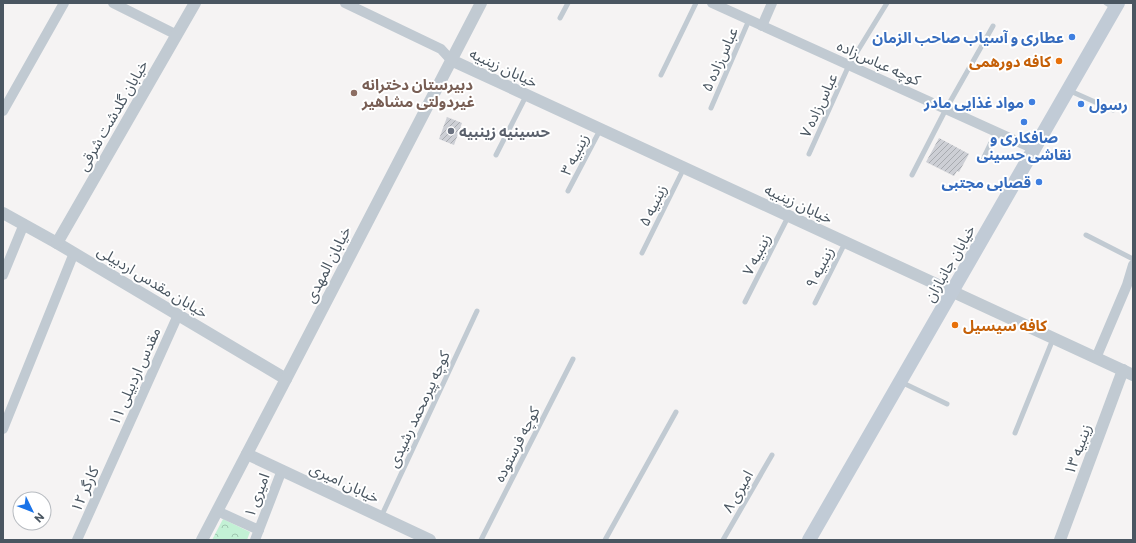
<svg xmlns="http://www.w3.org/2000/svg" width="1136" height="543" viewBox="0 0 1136 543" font-family="Commissioner,'Noto Sans Arabic',sans-serif">
	<defs>
		<pattern id="forest-crowns" width="20" height="18" patternUnits="userSpaceOnUse"><rect width="20" height="18" fill="#c3f1d5"/><path d="M2 6a3 3 0 1 1 6 0M12 15a3 3 0 1 1 6 0" fill="none" stroke="#a0c6b0"/></pattern>
		<pattern id="building-hatch" width="6" height="6" patternUnits="userSpaceOnUse"><rect width="6" height="6" fill="#cdcfd5"/><path d="M-1 1l2-2M0 6l6-6M5 7l2-2" fill="none" stroke="#a8abb0"/></pattern>
	</defs>
	<rect width="100%" height="100%" fill="#f5f3f3"/>
	<!-- forest -->
	<path fill="url(#forest-crowns)" d="M223,519L250,532L247,540H212Z"/>
	<!-- building -->
	<g fill="url(#building-hatch)">
		<path d="M447,117L462,123L454,145L439,139Z"/>
		<path d="M939,138L969,154L959,172L957,171L954,176L926,162Z"/>
	</g>
	<g fill="none" stroke-linecap="round" stroke-linejoin="round">
		<!-- service -->
		<g stroke="#c1cad2" stroke-width="5">
			<path d="M1106,3L1114,8"/>
			<path d="M560,18L568,3"/>
			<path d="M661,75L696,3"/>
			<path d="M1068,90L1113,110"/>
			<path d="M711,108L749,20"/>
			<path d="M809,154L849,65L887,3"/>
			<path d="M496,155L526,96"/>
			<path d="M983,159L996,132"/>
			<path d="M912,175L946,109L993,26"/>
			<path d="M568,191L600,130"/>
			<path d="M1086,235L1133,259"/>
			<path d="M642,253L684,168"/>
			<path d="M745,302L788,217"/>
			<path d="M815,303L845,243"/>
			<path d="M901,382L947,404"/>
			<path d="M1015,433L1053,339"/>
			<path d="M381,517L477,311"/>
			<path d="M481,540L573,359"/>
			<path d="M605,540L676,412"/>
			<path d="M723,540L772,455"/>
		</g>
		<!-- minor -->
		<g stroke="#c1cad2" stroke-width="10">
			<path d="M113,3L177,35"/>
			<path d="M345,3L441,49L451,60"/>
			<path d="M712,3L1034,149"/>
			<path d="M762,26L772,3"/>
			<path d="M3,111L64,3"/>
			<path d="M3,275L24,224"/>
			<path d="M1096,358L1127,285L1133,265"/>
			<path d="M3,429L74,253"/>
			<path d="M217,511L259,530"/>
			<path d="M77,540L178,315"/>
			<path d="M255,540L282,470"/>
		</g>
		<!-- tertiary -->
		<g stroke="#c1cad2" stroke-width="12">
			<path d="M451,60L1133,375"/>
			<path d="M3,213L57,243L286,379"/>
			<path d="M57,243L195,3"/>
			<path d="M247,454L430,540"/>
			<path d="M202,540L286,379L481,3"/>
			<path d="M1060,540L1123,370"/>
		</g>
		<!-- secondary -->
		<path stroke="#c1cbd6" stroke-width="14" d="M809,540L1118,3"/>
	</g>
	<!-- markers -->
	<g fill="#3f7fe0" stroke="#fff" stroke-width="1.5">
		<circle cx="1072" cy="37" r="4"/>
		<circle cx="1032" cy="102" r="4"/>
		<circle cx="1081" cy="104" r="4"/>
		<circle cx="1024" cy="122" r="4"/>
		<circle cx="1039" cy="182" r="4"/>
	</g>
	<g fill="#e8710a" stroke="#fff" stroke-width="1.5">
		<circle cx="1059" cy="61" r="4"/>
		<circle cx="955" cy="325" r="4"/>
	</g>
	<circle fill="#8d6e63" stroke="#fff" stroke-width="1.5" cx="354" cy="93" r="4"/>
	<circle fill="#6b7280" stroke="#fff" stroke-width="1.5" cx="451" cy="131" r="4"/>
	<g text-anchor="middle" dominant-baseline="central" stroke-width="4" stroke-linejoin="round" paint-order="stroke">
		<!-- shop labels -->
		<g font-size="15" font-weight="bold" fill="#366cbe" stroke="#fff" text-anchor="end">
			<text x="1064" y="37">عطاری و آسیاب صاحب الزمان</text>
			<text x="1024" y="102">مواد غذایی مادر</text>
			<text x="1089" y="104" text-anchor="start">رسول</text>
			<text x="1024" y="137" text-anchor="middle">صافکاری و<tspan x="1024" dy="17">نقاشی حسینی</tspan></text>
			<text x="1031" y="182">قصابی مجتبی</text>
		</g>
		<!-- street labels -->
		<g font-size="15" fill="#4a5661" stroke="#fff">
			<text transform="translate(719 59) rotate(-66)">عباس‌زاده ۵</text>
			<text transform="translate(879 62) rotate(24)">کوچه عباس‌زاده</text>
			<text transform="translate(504 67) rotate(25)">خیابان زینبیه</text>
			<text transform="translate(818 105) rotate(-65)">عباس‌زاده ۷</text>
			<text transform="translate(112 115) rotate(-60)">خیابان گلدشت شرقی</text>
			<text transform="translate(574 154) rotate(-63)">زینبیه ۳</text>
			<text transform="translate(799 203) rotate(25)">خیابان زینبیه</text>
			<text transform="translate(652 205) rotate(-64)">زینبیه ۵</text>
			<text transform="translate(756 254) rotate(-63)">زینبیه ۷</text>
			<text transform="translate(949 263) rotate(-60)">خیابان جانبازان</text>
			<text transform="translate(327 264) rotate(-63)">خیابان المهدی</text>
			<text transform="translate(819 267) rotate(-63)">زینبیه ۹</text>
			<text transform="translate(153 281) rotate(31)">خیابان مقدس اردبیلی</text>
			<text transform="translate(134 376) rotate(-66)">مقدس اردبیلی ۱۱</text>
			<text transform="translate(418 409) rotate(-65)">کوچه پیرمحمد رشیدی</text>
			<text transform="translate(516 444) rotate(-63)">کوچه فرستوده</text>
			<text transform="translate(1077 449) rotate(-70)">زینبیه ۱۳</text>
			<text transform="translate(345 482) rotate(25)">خیابان امیری</text>
			<text transform="translate(84 489) rotate(-66)">کارگر ۱۲</text>
			<text transform="translate(737 491) rotate(-60)">امیری ۸</text>
			<text transform="translate(256 495) rotate(-69)">امیری ۱</text>
		</g>
		<!-- food labels -->
		<g font-size="15" font-weight="bold" fill="#c56008" stroke="#fff" text-anchor="end">
			<text x="1051" y="61">کافه دورهمی</text>
			<text x="963" y="325" text-anchor="start">کافه سیسیل</text>
		</g>
		<!-- education labels -->
		<g font-size="15" font-weight="bold" fill="#785e54" stroke="#fff" text-anchor="start">
			<text x="362" y="84">دبیرستان دخترانه<tspan x="362" dy="17">غیردولتی مشاهیر</tspan></text>
		</g>
		<!-- worship labels -->
		<g font-size="15" font-weight="bold" fill="#5b616d" stroke="#fff" text-anchor="start">
			<text x="459" y="131">حسینیه زینبیه</text>
		</g>
	</g>
	<!-- border -->
	<rect width="1136" height="543" fill="none" stroke="#4a5661" stroke-width="8"/>
	<!-- north arrow -->
	<g transform="translate(32 511) rotate(133)"><circle r="19" fill="#ffffff" stroke="#b7bbc0"/>
	<path d="M0-3L7 15L0 10L-7 15Z" fill="#1a73e8"/>
	<text y="-6" font-size="11" font-weight="bold" text-anchor="middle" fill="#4a5661">N</text>
	</g>
</svg>
